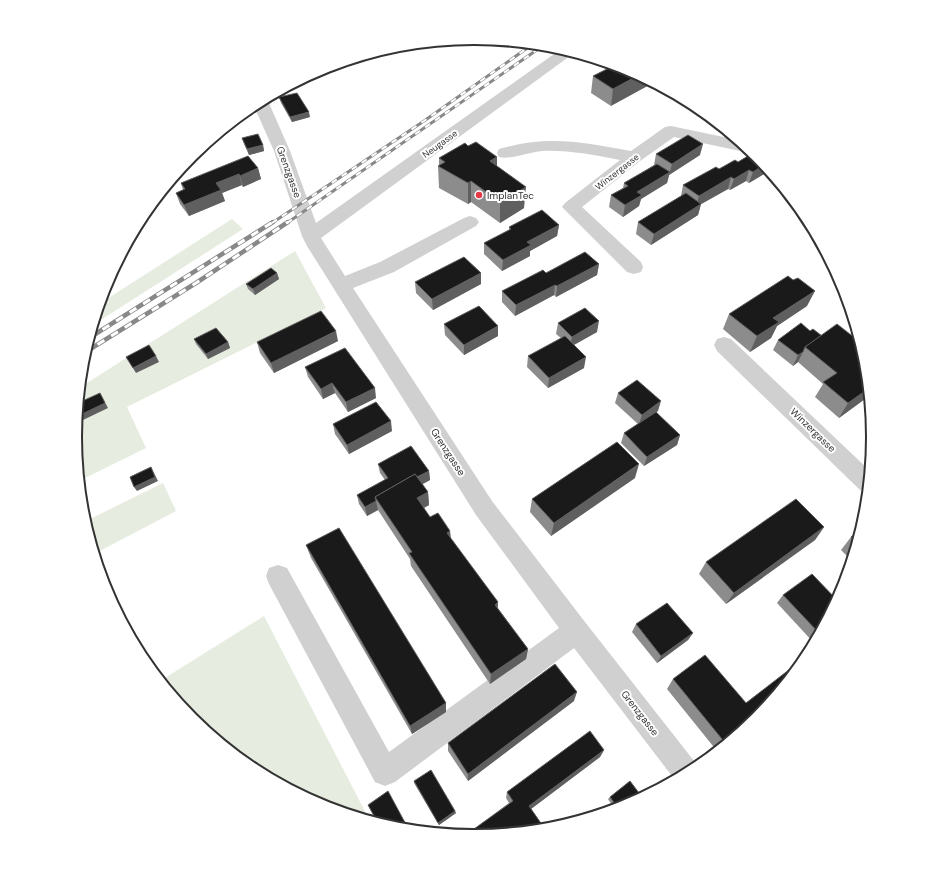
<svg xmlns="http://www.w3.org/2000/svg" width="947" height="874" viewBox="0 0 947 874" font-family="'DM Sans',sans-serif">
	<rect width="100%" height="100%" fill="#fff"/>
	<!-- green -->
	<g fill="#e6ecdf">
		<path d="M232,219L243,229L93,325L99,304Z"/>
		<path d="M295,251L326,308L127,407L146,448L79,481L75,437L79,388Z"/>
		<path d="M163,483L176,511L94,554L84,522Z"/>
		<path d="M264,616L370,821L321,806L252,769L191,719L160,681Z"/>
	</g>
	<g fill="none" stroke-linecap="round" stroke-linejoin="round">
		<!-- minor -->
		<g fill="#d0d0d0" fill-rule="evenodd">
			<path d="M561,49L574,53L321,238L345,276L380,262L464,218L470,216L476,218L479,222L476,226L394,272L353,288L492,501L585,622L698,766L675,780L574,648L395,782L385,786L375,782L269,584L266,576L269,568L278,565L287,568L389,752L559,628L476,515L307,246L302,236L274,151L253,104L266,98L268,101L290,151L316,223Z"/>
			<path d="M671,126L738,140L751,151L745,152L674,137L640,161L582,207L641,262L643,267L641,272L634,274L627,272L562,207L565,203L620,160C594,155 568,150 542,151C529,152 511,160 499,157L497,153L499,149C549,135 581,142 631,151L665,127Z"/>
			<path d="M724,337L731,339L869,470L867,492L860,490L717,351L714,345L717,339Z"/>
		</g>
		<!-- rail-far1 casing -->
		<g stroke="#888" stroke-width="3">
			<g id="rail-far1">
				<path d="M272,223L424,121L533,44"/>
				<path d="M287,223L544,45"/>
			</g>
		</g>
		<!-- rail casing -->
		<g stroke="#888" stroke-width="4.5">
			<g id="rail">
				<path d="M89,338L273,222"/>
				<path d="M84,353L196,283L288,222"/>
			</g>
		</g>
		<!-- rail-far1 -->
		<use href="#rail-far1" stroke="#fff" stroke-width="2" stroke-dasharray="6" stroke-linecap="butt"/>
		<!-- rail -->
		<use href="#rail" stroke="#fff" stroke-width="3" stroke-dasharray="8" stroke-linecap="butt"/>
	</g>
	<!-- wall -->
	<g fill="#8c8c8c">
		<path d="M626,68L611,106L591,93L593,76Z"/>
		<path d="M279,97L310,117L292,122L281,103Z"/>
		<path d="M242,138L263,145L264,151L249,155L244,144Z"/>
		<path d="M656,154L700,155L669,175L667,183L641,199L639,206L623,217L609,207L611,195L623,188L624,183L654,165Z"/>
		<path d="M439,158L497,166L524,208L500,223L471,202L468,204L439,188L438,166H439Z"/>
		<path d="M738,162L764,174L749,183L746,181L730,190L728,189L701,204L698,215L651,245L636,234L638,222L681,197V196L683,185L719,169Z"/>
		<path d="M258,168L261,179L243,187L242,185L222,193L225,201L189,216L180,204L176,193L183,190L181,183Z"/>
		<path d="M559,225L557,236L530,251V256L502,271L484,254V243L509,230V227Z"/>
		<path d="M599,264L597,275L556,297L554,295L515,316L502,302V291L546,273Z"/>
		<path d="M277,273L279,279L255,295L248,289L246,284Z"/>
		<path d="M415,282L481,284L433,310L416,293Z"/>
		<path d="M807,306L777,326L771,338L750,352L723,329L729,314Z"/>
		<path d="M558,323L597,332L574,345L584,368L548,388L527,367L528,356L561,338L556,334Z"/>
		<path d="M444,324L498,336L464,355L445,335Z"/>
		<path d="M810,331L822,336L865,359L869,396L839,418L815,397L823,384L798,362L793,366L773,350L778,340Z"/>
		<path d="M194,339L228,342L230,348L208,359L196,344Z"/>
		<path d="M338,341L274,373L260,353L257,342Z"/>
		<path d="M305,367L376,398L348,412L335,393L323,399L308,377Z"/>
		<path d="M618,393L658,411L650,416L680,435L677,445L644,466L621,443L624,433L638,424L615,403Z"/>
		<path d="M333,424L392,431L349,454L335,434Z"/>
		<path d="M378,464L429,471L430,480L422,484L428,492L429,505L424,508L430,517L450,531L451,539L498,602V608L528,649L526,659L490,684L411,566L410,559L378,510L367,516L359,504L357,495L385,480L380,473Z"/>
		<path d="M635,478L551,536L530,512L532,499Z"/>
		<path d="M824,527L815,540L726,604L699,574L706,562Z"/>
		<path d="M860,531L851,560L841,550L851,537Z"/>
		<path d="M306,545L446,703V712L412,734L311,558Z"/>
		<path d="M783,595L837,600L814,643L777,603Z"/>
		<path d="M636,624L693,633L688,640L657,663L632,632Z"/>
		<path d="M673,679L746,703L755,719L717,751L667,689Z"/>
		<path d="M574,701L468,781L448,751V743Z"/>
		<path d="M604,750L600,757L531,809L545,829L475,836L474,835V829L509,803L506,798L507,792Z"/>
		<path d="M414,781L455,811L456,813L439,825L414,783Z"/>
		<path d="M610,797L626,806L615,809L608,799Z"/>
	</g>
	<!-- shaded-wall -->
	<g fill="#5f5f5f">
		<path d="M639,75L653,83L611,106L613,89Z"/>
		<path d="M250,107L252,115L232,122Z"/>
		<path d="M309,112L310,117L292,122L290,117Z"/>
		<path d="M703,144L700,155L669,175L672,164Z"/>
		<path d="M263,145L264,151L249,155L247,149Z"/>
		<path d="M497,157V179L490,161Z"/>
		<path d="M764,165L767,168L764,174L749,183L753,172Z"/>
		<path d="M258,168L261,179L243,187L240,176Z"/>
		<path d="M749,170L746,181L730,190L734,179Z"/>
		<path d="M670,172L667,183L641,199L639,206L623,217L625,205L637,192Z"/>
		<path d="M239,174L242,185L222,193L225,201L189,216L184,205L216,183Z"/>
		<path d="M731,177L728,189L696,207L699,196Z"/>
		<path d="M471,181V202L468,204V183Z"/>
		<path d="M526,187L524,208L500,223V202Z"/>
		<path d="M156,198L159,205L146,210Z"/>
		<path d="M701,204L698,215L651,245L654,234Z"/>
		<path d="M559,225L557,236L530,251V256L502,271L503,260L527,242Z"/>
		<path d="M599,264L597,275L556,297L557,286Z"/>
		<path d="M277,273L279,279L255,295L253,289Z"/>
		<path d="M481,273V284L433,310L432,299Z"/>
		<path d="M555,285L554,295L515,316L516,305Z"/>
		<path d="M815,291L807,306L777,326L771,338L750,352L757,336L773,318Z"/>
		<path d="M599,321L597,332L570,347L572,337Z"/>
		<path d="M498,326V336L464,355V345Z"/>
		<path d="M336,331L338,341L274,373L271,363Z"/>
		<path d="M228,342L230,348L208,359L206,354Z"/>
		<path d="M803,352L798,362L793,366L798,355Z"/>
		<path d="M156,356L159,362L136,373L133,368Z"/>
		<path d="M586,357L584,368L548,388L549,378Z"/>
		<path d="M332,383L335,393L323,399L321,389Z"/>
		<path d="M375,388L376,398L348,412L346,402Z"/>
		<path d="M868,389L869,396L839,418L848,403Z"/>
		<path d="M100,393L108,408L83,420L80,415Z"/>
		<path d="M661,401L658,411L639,424L642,415Z"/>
		<path d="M391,421L392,431L349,454L347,445Z"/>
		<path d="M680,435L677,445L644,466L647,457Z"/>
		<path d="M639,464L635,478L551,536L554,523Z"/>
		<path d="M151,467L158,481L137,491L134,487Z"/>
		<path d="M429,471L430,480L382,507L377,500Z"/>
		<path d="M428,492L429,505L418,511L417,498Z"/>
		<path d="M376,501L378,510L367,516L365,507Z"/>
		<path d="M824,527L815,540L726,604L734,593Z"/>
		<path d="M450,531L451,544L447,533Z"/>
		<path d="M498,602L497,613L495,605Z"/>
		<path d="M693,633L688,640L657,663L661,656Z"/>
		<path d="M528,649L526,659L490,684L491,674Z"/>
		<path d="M577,692L574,701L468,781V774Z"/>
		<path d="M446,703V712L412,734L410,726Z"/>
		<path d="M604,750L600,757L527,812L529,806Z"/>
		<path d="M455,811L456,813L439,825L438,823Z"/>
	</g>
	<!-- building -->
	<g fill="#1a1a1a" stroke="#5f5f5f">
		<path d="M615,65L626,68L639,75L613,89L593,76Z"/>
		<path d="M297,93L309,112L290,117L279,97Z"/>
		<path d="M258,134L263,145L247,149L242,138Z"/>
		<path d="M688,135L703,144L672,164L656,154Z"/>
		<path d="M476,142L497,157L490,161L526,187L500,202L471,181L468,183L438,166L445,162L439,158L465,143L468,146Z"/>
		<path d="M753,153L756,155L764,165L753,172L749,170L734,179L731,177L699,196L683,185L716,167L719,169L735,160L738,162Z"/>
		<path d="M248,156L258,168L240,176L239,174L216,183L221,190L184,205L176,193L185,189L181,183Z"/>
		<path d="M657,164L670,172L637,192L642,195L625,205L611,195L628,186L624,183Z"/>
		<path d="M686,193L701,204L654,234L638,222Z"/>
		<path d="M542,210L559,225L527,242L531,245L503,260L484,243L511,229L509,227Z"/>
		<path d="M585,252L599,264L557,286L555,285L516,305L502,291L543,270L546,273Z"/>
		<path d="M464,257L481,273L432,299L415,282Z"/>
		<path d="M271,268L277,273L253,289L246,284Z"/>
		<path d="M788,276L793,280L798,278L815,291L773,318L779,322L757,336L729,314Z"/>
		<path d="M479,306L498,326L464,345L444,324Z"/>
		<path d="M585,308L599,321L572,337L558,323Z"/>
		<path d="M321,311L336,331L271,363L257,342Z"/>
		<path d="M801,323L810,331L813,329L822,336L805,347L803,352L798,355L778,340Z"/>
		<path d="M837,324L860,342L865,359L868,389L848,403L823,382L837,373L805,347Z"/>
		<path d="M216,328L228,342L206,354L194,339Z"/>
		<path d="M565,336L586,357L549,378L528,356Z"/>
		<path d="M149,345L156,356L133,368L126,357Z"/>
		<path d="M345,348L375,388L346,402L332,383L321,389L305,367Z"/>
		<path d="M637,380L661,401L642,415L618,393Z"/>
		<path d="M100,393L105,403L80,415L77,410L78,403Z"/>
		<path d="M376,402L391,421L347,445L333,424Z"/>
		<path d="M656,412L680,435L647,457L624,433Z"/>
		<path d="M617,442L639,464L554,523L532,499Z"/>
		<path d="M411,446L429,471L417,477L415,474L375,497L376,501L365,507L357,495L388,478L378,464Z"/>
		<path d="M151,467L155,477L134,487L130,477Z"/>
		<path d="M415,474L428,492L417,498L430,517L438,513L450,531L447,533L498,602L495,605L528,649L491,674L409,553L412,552L375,497Z"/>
		<path d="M796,499L824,527L734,593L706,562Z"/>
		<path d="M339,528L446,703L410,726L306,545Z"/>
		<path d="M860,531L856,543L851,537Z"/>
		<path d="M812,574L837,600L819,633L783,595Z"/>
		<path d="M667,603L693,633L661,656L636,624Z"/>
		<path d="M705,655L746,703L803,659L804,660L755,719L726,744L673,679Z"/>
		<path d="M555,664L577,692L468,774L448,743Z"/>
		<path d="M590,731L604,750L529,806L545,829L478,836L474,829L513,801L507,792Z"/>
		<path d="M431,770L455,811L438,823L414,781Z"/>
		<path d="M630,781L642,797L626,806L618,808L610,797Z"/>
		<path d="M388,791L409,830L395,828L378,823L368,805Z"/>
	</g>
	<!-- markers -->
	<circle fill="#e63946" stroke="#fff" stroke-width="1.5" cx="479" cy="195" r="4"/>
	<g text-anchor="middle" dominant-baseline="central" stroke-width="4" stroke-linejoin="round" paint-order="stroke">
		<!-- far-street labels -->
		<g font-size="9" fill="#333" stroke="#fff">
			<text transform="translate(440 144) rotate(-36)">Neugasse</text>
			<text transform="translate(617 172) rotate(-38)">Winzergasse</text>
		</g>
		<!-- street labels -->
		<g font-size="10" fill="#333" stroke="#fff">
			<text transform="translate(289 172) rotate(70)">Grenzgasse</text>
			<text transform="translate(813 430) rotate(44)">Winzergasse</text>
			<text transform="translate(448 452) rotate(57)">Grenzgasse</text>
			<text transform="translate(640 713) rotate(52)">Grenzgasse</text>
		</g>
		<!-- poi labels -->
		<g font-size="10" fill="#333" stroke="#fff" text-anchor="start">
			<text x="487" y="195">ImplanTec</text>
		</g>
	</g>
	<!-- crop -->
	<path d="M0 0H947V874H0ZM82 437a392 392 0 1 1 784 0a392 392 0 1 1-784 0Z" fill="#fff" fill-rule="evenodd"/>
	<path fill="none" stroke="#333" stroke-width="2" d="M82 437a392 392 0 1 1 784 0a392 392 0 1 1-784 0Z"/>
</svg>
